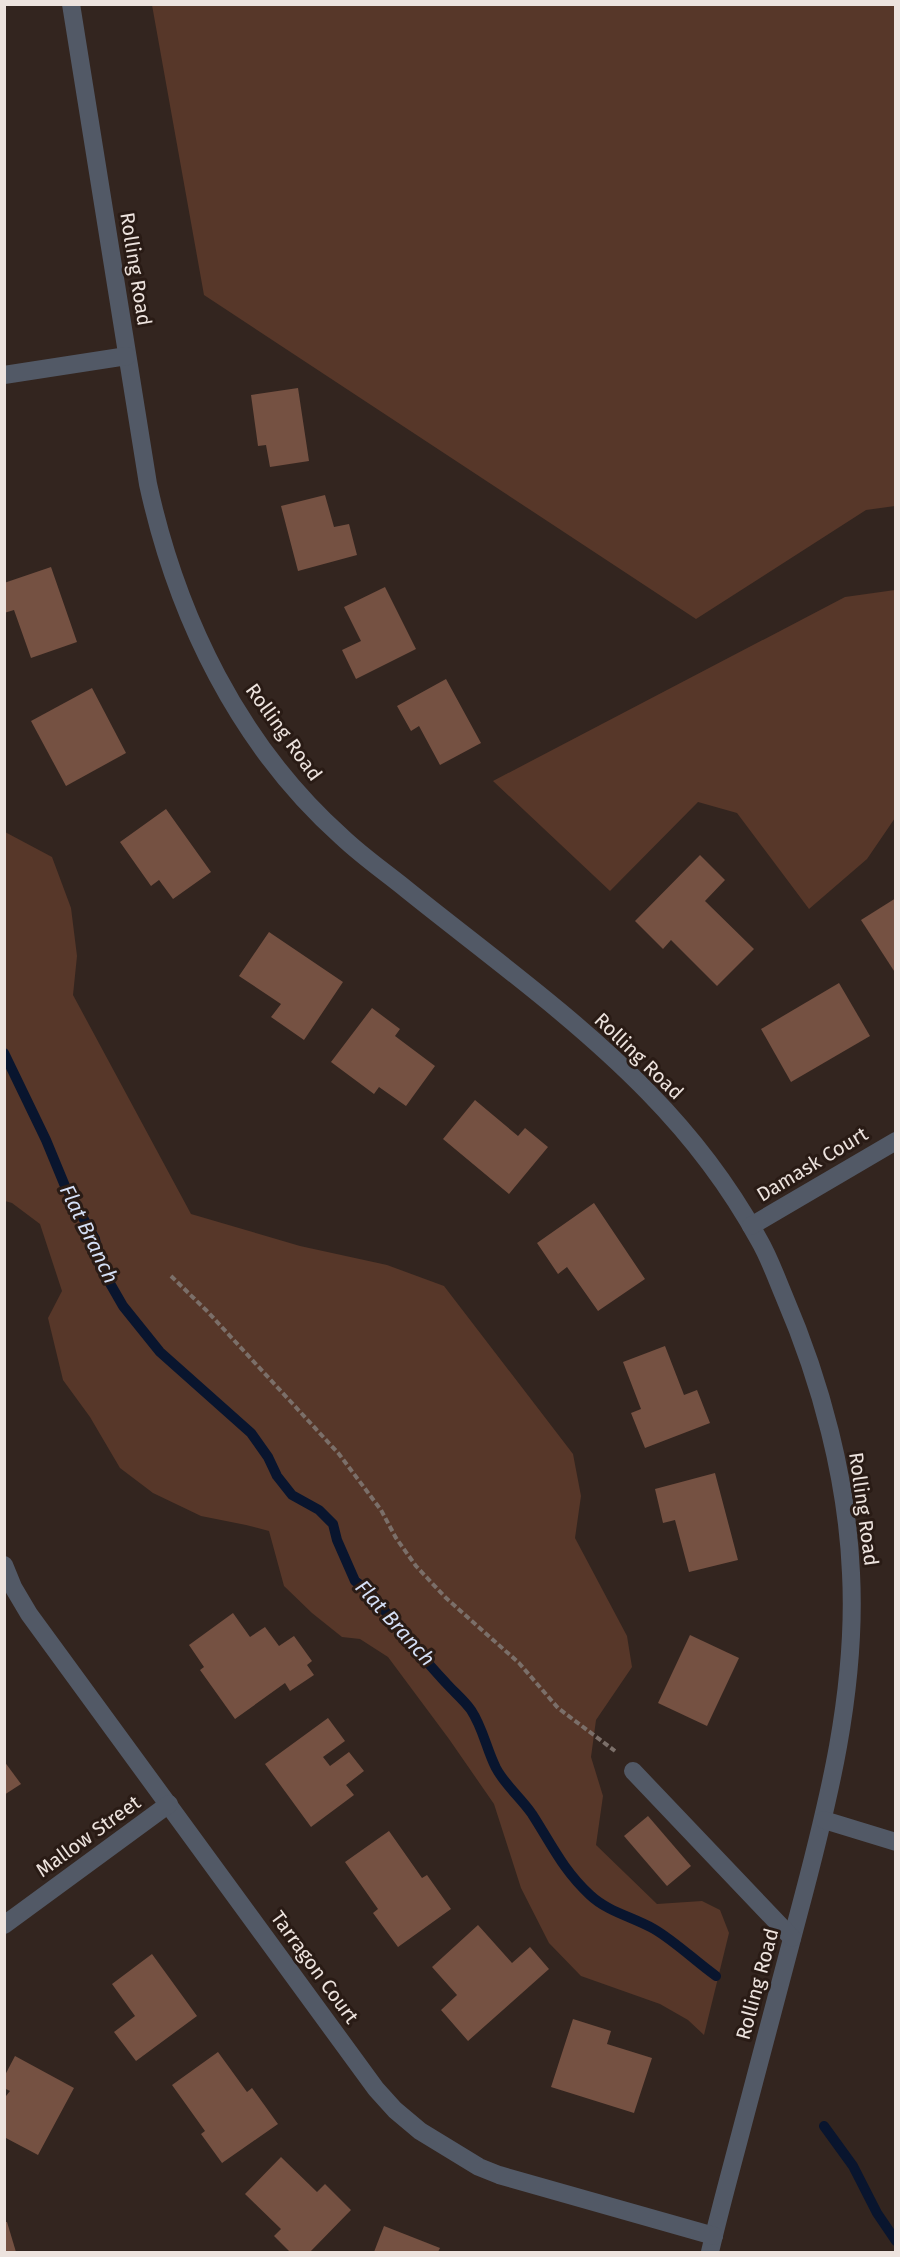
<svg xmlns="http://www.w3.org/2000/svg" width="900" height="2257" viewBox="0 0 900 2257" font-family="'Fira Sans',sans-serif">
	<rect width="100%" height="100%" fill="#33251f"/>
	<!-- green -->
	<g fill="#573729">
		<path d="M152,5H895V506L866,510L696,619L204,295Z"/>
		<path d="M895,590V818L867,859L809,909L737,813L698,802L610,891L493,781L845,597Z"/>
		<path d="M5,832L52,857L71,908L77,956L73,995L191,1214L300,1246L387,1265L444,1286L573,1454L581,1496L575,1538L627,1636L632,1667L596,1720L591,1757L603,1796L596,1845L657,1904L702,1901L720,1910L729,1933L704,2035L688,2020L660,2004L581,1976L549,1943L521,1888L494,1804L449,1739L388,1657L360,1639L342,1637L312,1613L284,1586L269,1531L246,1525L201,1516L153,1493L120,1468L90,1417L63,1380L48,1318L62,1291L40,1224L12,1203L5,1201Z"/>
	</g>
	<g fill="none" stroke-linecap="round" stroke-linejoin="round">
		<!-- stream -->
		<g stroke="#09152e" stroke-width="10">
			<path d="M4,1053L46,1140L65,1186L95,1239L100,1266L123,1306L160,1352L251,1433L268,1457L277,1476L292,1495L319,1510L333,1524L337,1540L355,1581L370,1592C394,1623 419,1654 446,1683C454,1692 464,1700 471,1710C483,1728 486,1748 496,1768C505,1785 521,1798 532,1814C552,1845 563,1870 590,1895C608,1912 633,1917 654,1929C676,1942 695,1961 716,1976"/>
			<path d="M824,2126L853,2166L877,2213L896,2241"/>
		</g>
	</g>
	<!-- building -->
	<g fill="#755142">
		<path d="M298,388L309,461L270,467L266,445L258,446L251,395Z"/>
		<path d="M325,495L334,527L349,524L357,555L298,571L281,506Z"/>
		<path d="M51,567L77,642L31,658L14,610L4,613V583Z"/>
		<path d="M385,587L416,649L356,679L342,650L361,641L344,607Z"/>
		<path d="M446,679L481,743L440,765L419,726L411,731L397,706Z"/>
		<path d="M92,688L126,753L66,786L31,721Z"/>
		<path d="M166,809L211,872L173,899L159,880L151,886L120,842Z"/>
		<path d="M700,855L725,880L705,901L754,949L717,986L671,940L663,949L635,921Z"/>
		<path d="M896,898V974L861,920Z"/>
		<path d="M269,932L343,982L304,1040L271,1017L281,1004L239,976Z"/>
		<path d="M839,983L870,1036L791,1082L761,1029Z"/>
		<path d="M372,1008L400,1029L395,1036L435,1066L406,1106L379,1087L374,1094L331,1062Z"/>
		<path d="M475,1100L518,1136L525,1128L548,1147L509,1194L443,1139Z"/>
		<path d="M594,1203L645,1279L598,1311L567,1267L558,1274L537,1243Z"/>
		<path d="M665,1346L684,1395L697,1390L710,1423L645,1448L631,1413L641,1409L623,1362Z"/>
		<path d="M715,1473L738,1560L689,1572L675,1520L663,1523L655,1489Z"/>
		<path d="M233,1613L250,1637L265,1627L279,1646L294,1636L312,1661L307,1665L314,1675L290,1691L285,1683L235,1719L200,1670L204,1667L189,1645Z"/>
		<path d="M690,1635L739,1658L707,1726L658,1703Z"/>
		<path d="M328,1718L345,1741L323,1757L330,1766L349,1752L364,1771L346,1785L354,1795L311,1827L265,1764Z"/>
		<path d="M4,1761L21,1784L4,1795Z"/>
		<path d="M648,1816L691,1866L667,1886L624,1836Z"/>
		<path d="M389,1831L422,1878L427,1875L451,1909L398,1947L373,1913L378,1909L345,1862Z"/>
		<path d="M478,1925L512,1963L530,1947L549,1969L468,2041L441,2010L457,1995L432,1967Z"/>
		<path d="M152,1954L197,2016L136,2061L114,2032L135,2016L112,1984Z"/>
		<path d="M573,2019L611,2031L607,2044L652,2058L634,2113L551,2087Z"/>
		<path d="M218,2052L247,2092L252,2088L278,2124L222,2163L201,2134L205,2131L172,2085Z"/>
		<path d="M15,2056L74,2088L38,2155L4,2137V2095L6,2096L10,2091L4,2088V2077Z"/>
		<path d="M281,2157L317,2192L325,2184L351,2210L310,2252H290L274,2236L281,2229L245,2194Z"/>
		<path d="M4,2222H7L16,2252H4Z"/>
		<path d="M384,2226L440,2248L438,2252H374Z"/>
	</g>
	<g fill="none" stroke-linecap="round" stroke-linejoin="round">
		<!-- path -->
		<path stroke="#7b6f69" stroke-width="4" stroke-dasharray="6 3" stroke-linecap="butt" d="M171,1276L207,1311L339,1454L381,1510L396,1538L416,1566L445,1597L519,1663L558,1708L615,1751"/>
		<!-- minor -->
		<g stroke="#525966" stroke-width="18">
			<path d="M71,4L148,484C177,617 239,745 342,837C362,856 385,872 406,889C488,955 575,1017 649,1093C691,1136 730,1187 759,1240C769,1257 776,1277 784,1296C821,1382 847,1479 851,1573C857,1690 828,1804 798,1916C780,1985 762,2054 743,2124C732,2166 720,2209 710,2252"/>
			<path d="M4,375L127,356"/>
			<path d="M751,1226L896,1141"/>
			<path d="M4,1565L13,1587L29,1614L376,2089L395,2110L420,2131L479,2167L499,2175L714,2236"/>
			<path d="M633,1771L792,1938"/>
			<path d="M824,1820L896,1842"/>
			<path d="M4,1925L169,1804"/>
		</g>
	</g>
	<g text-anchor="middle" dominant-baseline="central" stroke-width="6" stroke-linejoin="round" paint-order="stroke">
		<!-- street labels -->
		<g font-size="20" fill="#ede3de" stroke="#291b15">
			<text transform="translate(136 269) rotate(81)">Rolling Road</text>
			<text transform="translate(284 732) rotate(54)">Rolling Road</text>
			<text transform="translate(639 1056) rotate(44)">Rolling Road</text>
			<text transform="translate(812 1164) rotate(-31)">Damask Court</text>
			<text transform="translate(864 1509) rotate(82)">Rolling Road</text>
			<text transform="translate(88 1836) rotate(-36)">Mallow Street</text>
			<text transform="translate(315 1967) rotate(54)">Tarragon Court</text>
			<text transform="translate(757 1984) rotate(-75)">Rolling Road</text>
		</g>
		<!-- water labels -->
		<g font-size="21" font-style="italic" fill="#d4dff6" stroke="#291b15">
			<text transform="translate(89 1234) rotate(64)">Flat Branch</text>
			<text transform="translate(395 1623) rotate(48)">Flat Branch</text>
		</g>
	</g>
	<!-- border -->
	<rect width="900" height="2257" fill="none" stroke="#ede3de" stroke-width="12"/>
</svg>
